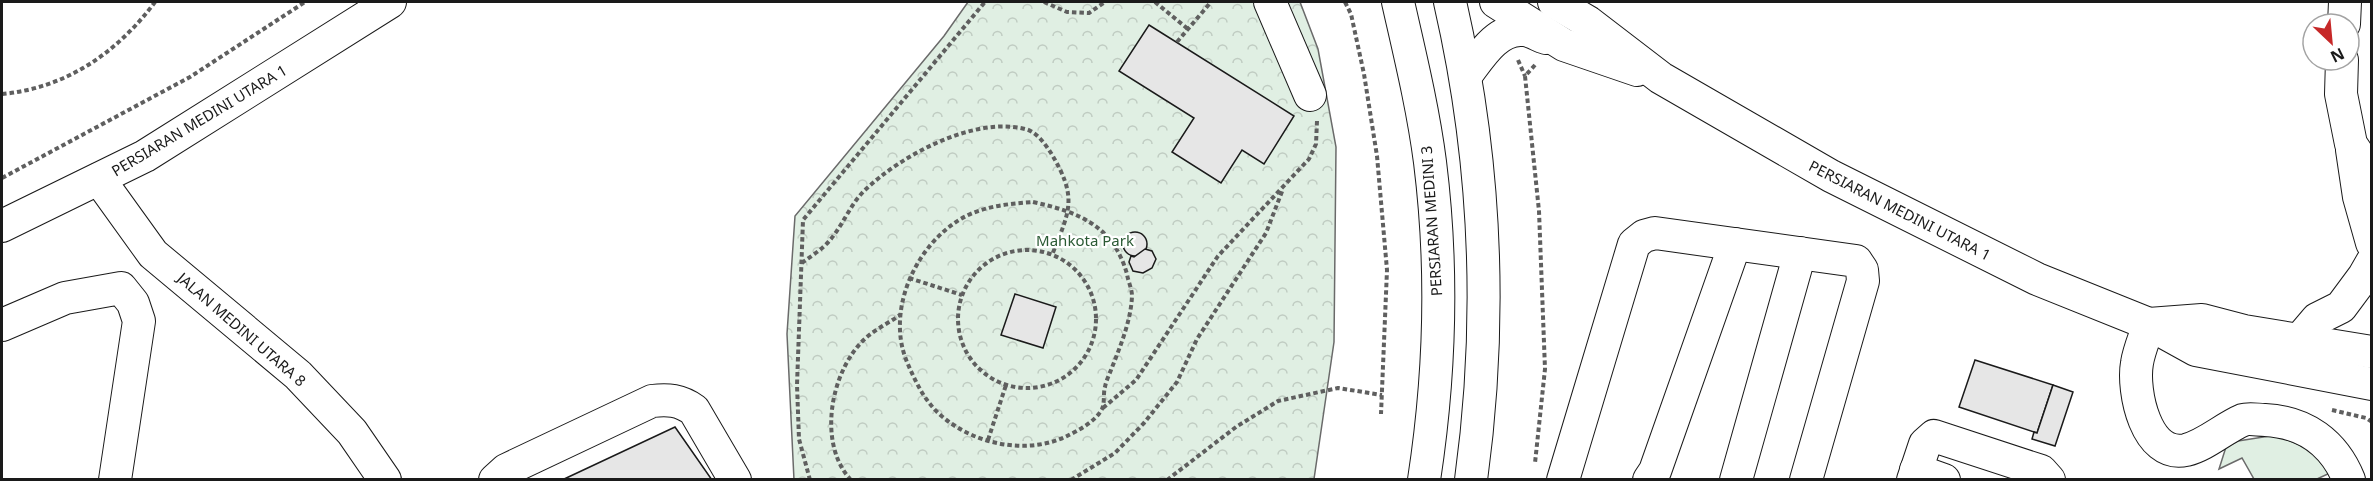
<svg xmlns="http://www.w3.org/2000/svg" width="2373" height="481" viewBox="0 0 2373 481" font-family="'Noto Sans',sans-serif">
	<defs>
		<pattern id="park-crowns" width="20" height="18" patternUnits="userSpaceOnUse" patternTransform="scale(1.5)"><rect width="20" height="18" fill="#e0efe3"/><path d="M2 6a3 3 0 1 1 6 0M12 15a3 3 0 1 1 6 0" fill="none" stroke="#c0ccc2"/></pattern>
	</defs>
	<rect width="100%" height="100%" fill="#fff"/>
	<!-- green -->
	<path fill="#e0efe3" stroke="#6a6a6a" stroke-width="1.5" d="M2276,435L2309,449L2330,473L2317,479H2254L2242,458L2219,469L2226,447L2238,441Z"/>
	<!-- park -->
	<path fill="url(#park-crowns)" stroke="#6a6a6a" stroke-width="1.5" d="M968,2H1300L1318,49L1336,147L1334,342L1314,479L794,480L787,334L795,216L944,36Z"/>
	<!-- building -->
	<g fill="#e6e6e6" stroke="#1a1a1a" stroke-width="1.5">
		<path d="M1149,25L1294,116L1264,164L1242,150L1221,183L1172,152L1194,118L1119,71Z"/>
		<circle cx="1135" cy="244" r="12"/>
		<path d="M1145,249L1152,251L1156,259L1152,268L1143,273L1133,271L1129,262L1131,256L1134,257Z"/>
		<path d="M1015,294L1056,307L1043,348L1001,335Z"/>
		<path d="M1975,360L2053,385L2037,433L1959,407Z"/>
		<path d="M2053,385L2073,392L2055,446L2032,439L2034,432L2037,433Z"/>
		<path d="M675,427L712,480H562Z"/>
	</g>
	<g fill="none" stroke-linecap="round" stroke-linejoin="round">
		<!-- minor casing -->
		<g stroke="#1a1a1a" stroke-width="34">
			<g id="minor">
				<path d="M1270,2L1310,95"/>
				<path d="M1398,2C1410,55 1423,108 1430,162C1443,266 1440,376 1424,480"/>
				<path d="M1450,2C1486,159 1493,320 1471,480"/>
				<path d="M1496,2L1564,45L1637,70"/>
				<path d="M1554,2L1588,22L1661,78L1831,176L2037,279L2149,324L2196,350L2372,384"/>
				<path d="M2344,24L2345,2"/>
				<path d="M2342,60L2341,94L2351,144L2372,176"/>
				<path d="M1467,74C1480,57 1497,28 1523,30C1530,30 1539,36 1546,38"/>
				<path d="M2352,150L2359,197L2372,243"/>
				<path d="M99,179L153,254L298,375L352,432L385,480"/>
				<path d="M2,226L145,156L390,2"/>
				<path d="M2149,324C2145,337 2139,350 2137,363C2132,391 2146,459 2186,450C2206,445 2224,428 2243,420C2249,418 2258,420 2265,420C2305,422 2334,443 2349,480"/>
				<path d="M2149,324L2202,320L2244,331L2372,352"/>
				<path d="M2,325L65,298L121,288L133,303L139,321L115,480"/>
				<path d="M2300,339L2317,319L2341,307L2364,276L2372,262"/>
				<path d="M1916,470L1944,480"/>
				<path d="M495,480L506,470L652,401C668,399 680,400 694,410L735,480"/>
				<path d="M1563,480L1634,244L1644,236L1655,233L1856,261L1862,270L1863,281L1806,480"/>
				<path d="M1649,480L1655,471L1735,244"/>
				<path d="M1736,480L1800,253"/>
				<path d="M1913,480L1925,444L1934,436L2041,471L2049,480"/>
			</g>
		</g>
		<!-- path -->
		<g stroke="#5f5f5f" stroke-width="4" stroke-dasharray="4.5 3" stroke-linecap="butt">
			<path d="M1044,2L1067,12L1089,13L1105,2"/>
			<path d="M1155,2L1188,29"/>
			<path d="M1345,2L1351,14L1364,74L1377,156L1387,270L1381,414"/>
			<path d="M1177,42L1211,2"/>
			<path d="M1518,60L1525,76"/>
			<path d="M1535,65L1525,76L1539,211L1545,369L1535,463"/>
			<path d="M2,94C66,88 117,53 155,2"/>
			<path d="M2,178L190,77L305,2"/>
			<path d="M1033,202C1078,212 1113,225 1127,274C1128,281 1132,289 1132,296C1131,321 1120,347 1111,370C1109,375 1106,381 1105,387C1103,393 1105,403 1102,409C1095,422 1079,430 1067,436C1028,455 977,445 944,418C926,404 916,383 907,362C886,312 914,248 959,220C982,206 1007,204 1033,202Z"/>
			<circle cx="1027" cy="319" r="69"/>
			<path d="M802,263C811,256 823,249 830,240C843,225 850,205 864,191C900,156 973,116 1025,129C1036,131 1045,144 1051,153C1078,198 1070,210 1052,255"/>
			<path d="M909,278L962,295"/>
			<path d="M1103,408L1136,380L1218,256L1309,159L1316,144L1317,121"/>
			<path d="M2332,410L2366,418L2372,422"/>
			<path d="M988,440L1006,385"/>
			<path d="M810,480L799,439L797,385L803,220L985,2"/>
			<path d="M851,480C816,443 831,367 868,336C878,328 890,322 900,315"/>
			<path d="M1071,480L1115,453L1144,423L1177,382L1197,339L1266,233L1283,189"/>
			<path d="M1167,480L1236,427L1278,401L1338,388L1382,395"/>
		</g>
		<!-- minor -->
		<use href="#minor" stroke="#fff" stroke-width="32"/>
	</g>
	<g text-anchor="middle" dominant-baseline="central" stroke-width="4.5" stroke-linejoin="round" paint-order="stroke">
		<!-- street labels -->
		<g font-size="15" fill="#1a1a1a" stroke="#fff">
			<text transform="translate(199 120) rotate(-31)">PERSIARAN MEDINI UTARA 1</text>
			<text transform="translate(1900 210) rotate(27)">PERSIARAN MEDINI UTARA 1</text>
			<text transform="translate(1431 221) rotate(-94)">PERSIARAN MEDINI 3</text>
			<text transform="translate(242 329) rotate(41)">JALAN MEDINI UTARA 8</text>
		</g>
		<!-- park labels -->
		<g font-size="15" fill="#2b5a34" stroke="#fff">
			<text x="1085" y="240">Mahkota Park</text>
		</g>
	</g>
	<!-- border -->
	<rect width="2373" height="481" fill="none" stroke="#1a1a1a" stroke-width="6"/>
	<!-- north arrow -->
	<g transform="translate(2331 42) rotate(154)"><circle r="28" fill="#ffffff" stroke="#a3a3a3" stroke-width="1.5"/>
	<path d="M0-4.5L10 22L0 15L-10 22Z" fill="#c62828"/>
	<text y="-9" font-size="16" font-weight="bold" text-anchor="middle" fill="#1a1a1a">N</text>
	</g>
</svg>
